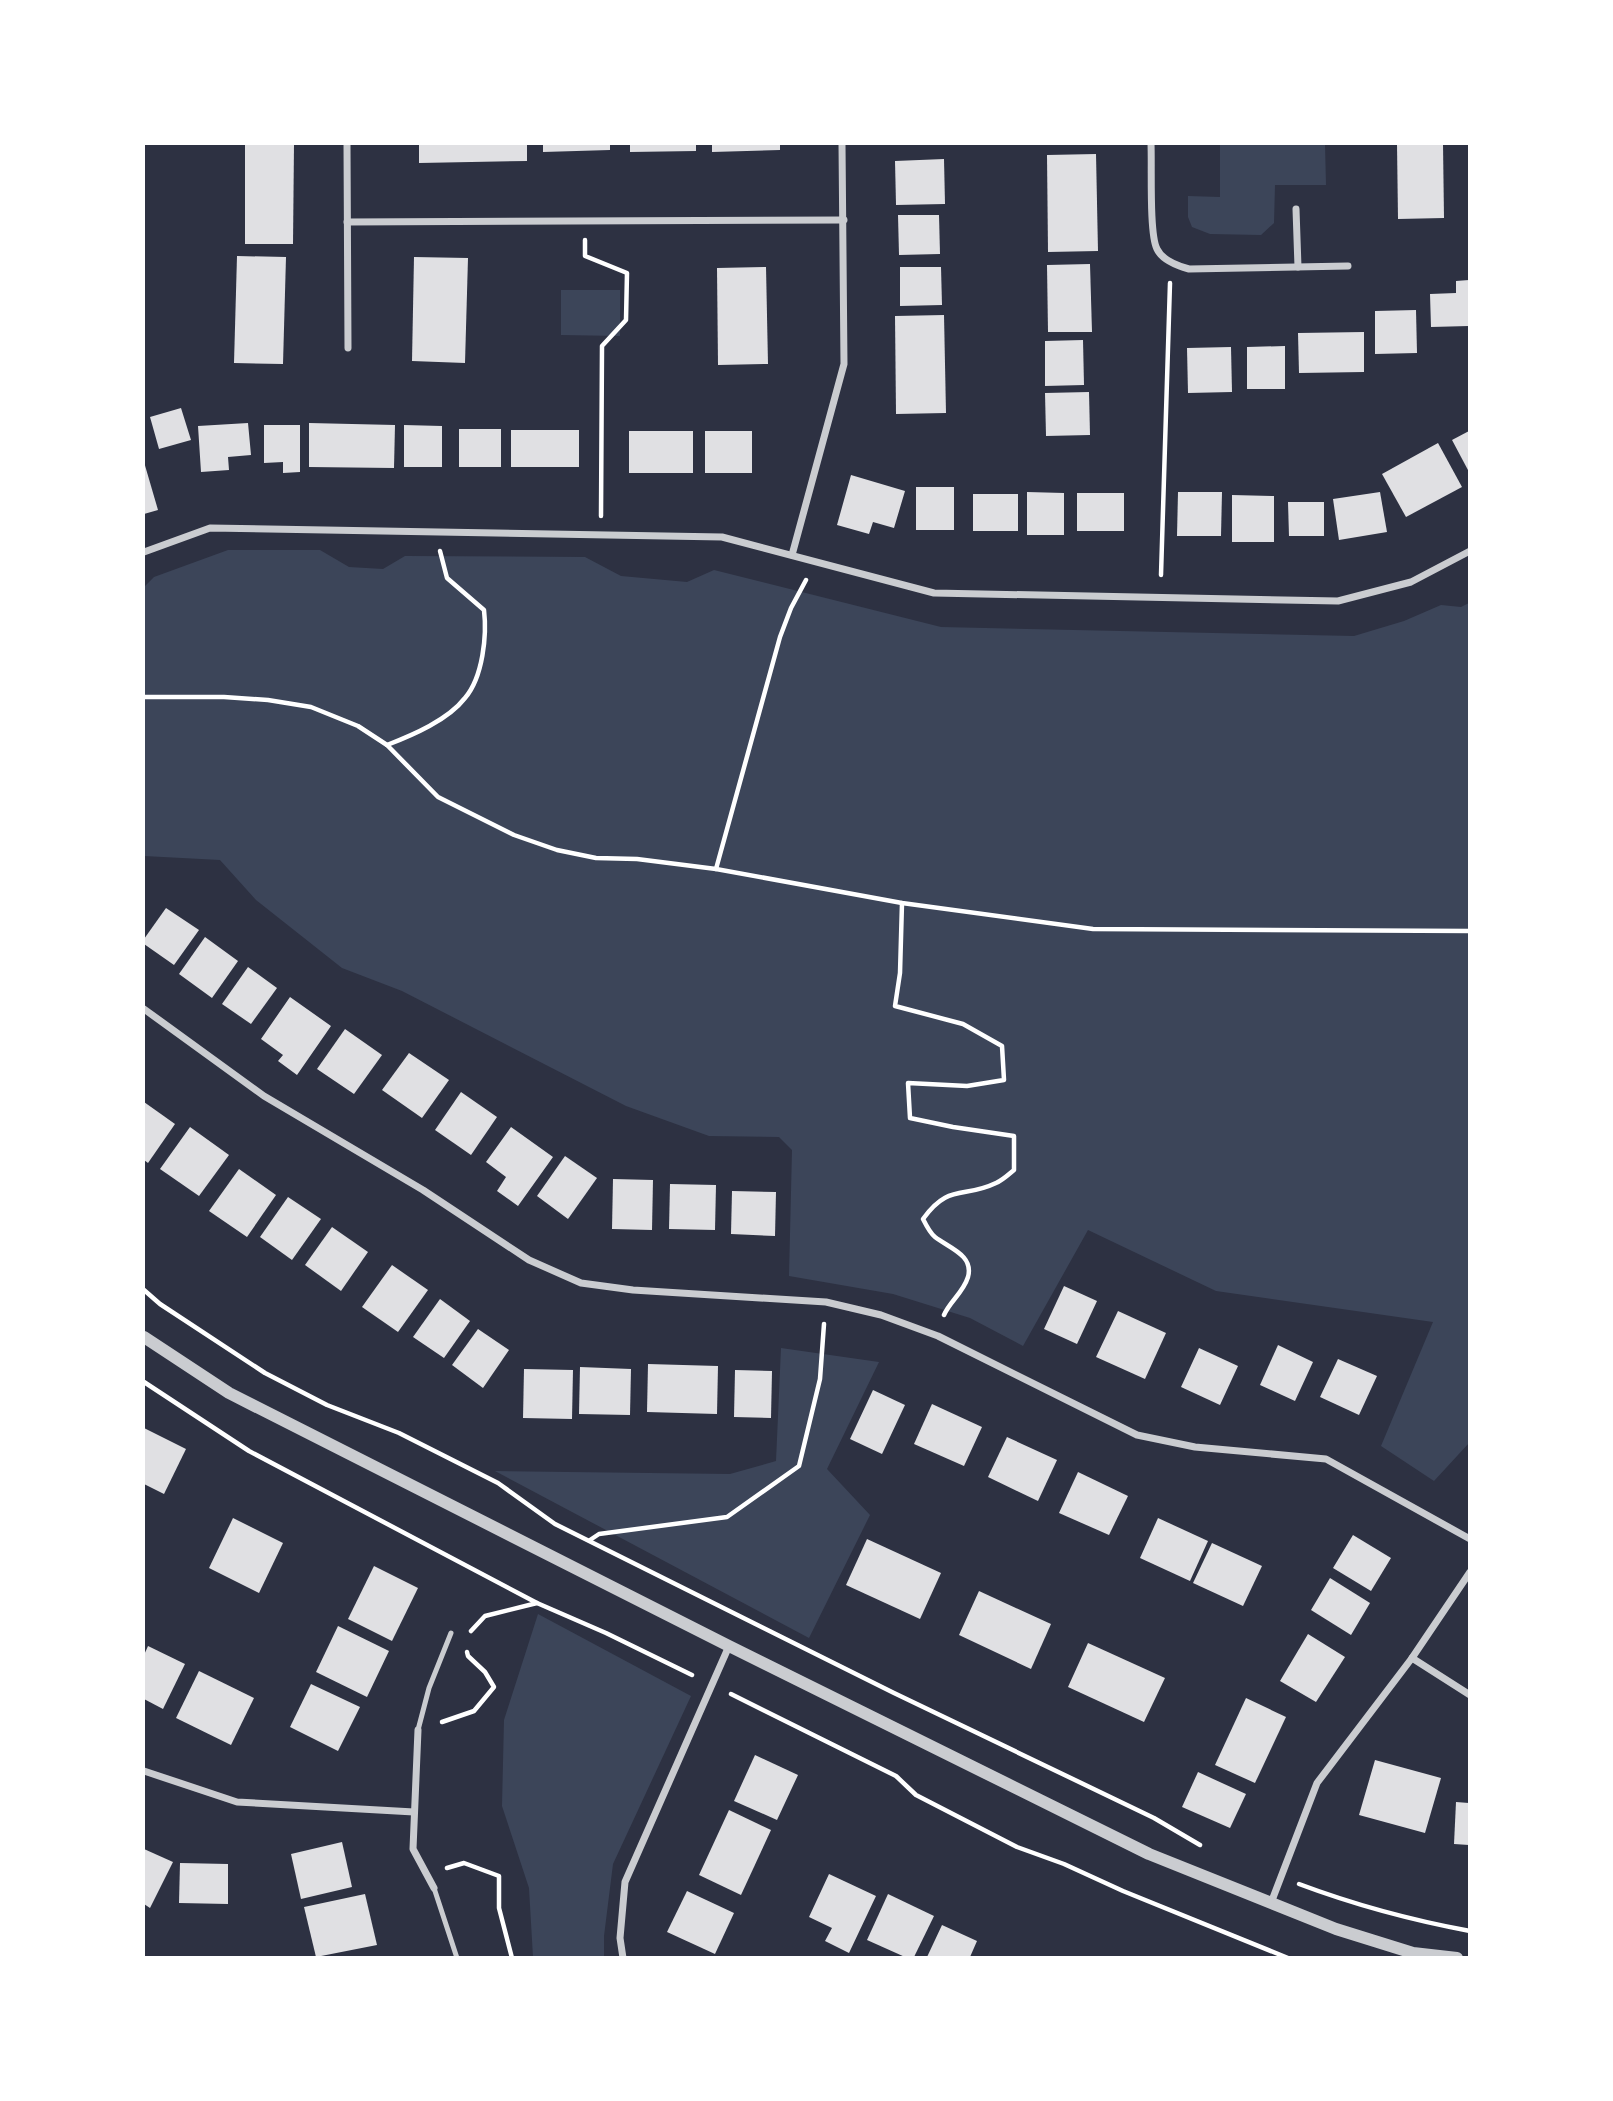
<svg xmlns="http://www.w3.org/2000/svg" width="1613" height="2101" viewBox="0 0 1613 2101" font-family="Rubik,sans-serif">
	<rect width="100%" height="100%" fill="#2d3142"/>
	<!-- green -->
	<g fill="#3c4559">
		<path d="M1220,144H1325L1326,185H1275L1274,223L1261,235L1210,234L1192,227L1188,217V196L1220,197Z"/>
		<path d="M561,290H620V336L561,335Z"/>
		<path d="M228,550H320L349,567L383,569L405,556L585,557L621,576L687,582L714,570L941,627L1354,636L1404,621L1441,605L1461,607L1469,603V1443L1434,1481L1381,1446L1433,1322L1216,1291L1088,1230L1023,1346L970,1318L893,1294L789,1276L792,1150L779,1137L709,1136L626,1106L402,991L342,968L256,900L220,860L144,856V587L154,577Z"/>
		<path d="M781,1348L879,1362L827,1469L870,1515L809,1638L495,1471L730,1474L776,1461Z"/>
		<path d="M538,1614L691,1696L613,1864L604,1936V1957H533L529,1888L502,1806L504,1720Z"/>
	</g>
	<!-- building -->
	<g fill="#e0e0e3">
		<path d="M245,144H294L293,244H245Z"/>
		<path d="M419,144H527V161L419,163Z"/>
		<path d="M543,144H610V150L543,152Z"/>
		<path d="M630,144H696V151L630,152Z"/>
		<path d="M712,144H780V150L712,152Z"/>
		<path d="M1397,144H1443L1444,218L1398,219Z"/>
		<path d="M1096,154L1098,251L1048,252L1047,155Z"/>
		<path d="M944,159L945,204L896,205L895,161Z"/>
		<path d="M898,215H939L940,254L899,255Z"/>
		<path d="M237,256L286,257L283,364L234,363Z"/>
		<path d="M414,257L468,258L465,363L412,361Z"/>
		<path d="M1090,264L1092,332H1048L1047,265Z"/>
		<path d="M766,267L768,364L718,365L717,268Z"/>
		<path d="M900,267H941L942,305L900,306Z"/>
		<path d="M1469,280V326L1431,327L1430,294L1456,293V281Z"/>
		<path d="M1416,310L1417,353L1375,354V311Z"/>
		<path d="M944,315L946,413L896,414L895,316Z"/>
		<path d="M1364,332V372L1299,373L1298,333Z"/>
		<path d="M1083,340L1084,385L1045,386V341Z"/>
		<path d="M1285,346V389H1247V347Z"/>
		<path d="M1231,347L1232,392L1188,393L1187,348Z"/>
		<path d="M1089,392L1090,435L1046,436L1045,393Z"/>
		<path d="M181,408L191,440L159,449L150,417Z"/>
		<path d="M248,423L251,455L228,457L229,470L201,472L198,426Z"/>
		<path d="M309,423L395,425L394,468L309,467Z"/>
		<path d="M264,425H300V472L283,473V462L264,463Z"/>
		<path d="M404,425L442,426V467H404Z"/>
		<rect x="459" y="429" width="42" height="38"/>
		<rect x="511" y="430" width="68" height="37"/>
		<rect x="629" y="431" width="64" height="42"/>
		<rect x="705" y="431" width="47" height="42"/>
		<path d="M1469,431V472L1452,440Z"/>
		<path d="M1438,443L1462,487L1406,517L1382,474Z"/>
		<path d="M144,462L158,510L144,514Z"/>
		<path d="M851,475L905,491L894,528L873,522L869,534L837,525Z"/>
		<rect x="916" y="487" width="38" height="43"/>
		<path d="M1027,492L1064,493V535H1027Z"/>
		<path d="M1178,492H1222L1221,536H1177Z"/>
		<path d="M1380,492L1387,532L1339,540L1333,499Z"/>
		<rect x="1077" y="493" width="47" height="38"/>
		<rect x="973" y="494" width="45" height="37"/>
		<path d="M1232,495L1274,496V542H1232Z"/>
		<path d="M1288,502H1324V536H1289Z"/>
		<path d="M166,908L199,930L174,965L144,944V939Z"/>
		<path d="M205,937L238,961L212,998L179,974Z"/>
		<path d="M248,967L277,988L251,1024L222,1004Z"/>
		<path d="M290,997L331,1026L297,1075L278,1061L283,1055L261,1039Z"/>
		<path d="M345,1029L382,1055L354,1094L317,1069Z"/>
		<path d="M409,1053L449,1080L422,1118L382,1090Z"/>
		<path d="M461,1092L497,1117L471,1155L435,1130Z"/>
		<path d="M144,1102L175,1124L148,1163L144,1160Z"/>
		<path d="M190,1127L229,1155L199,1196L160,1169Z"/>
		<path d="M511,1127L553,1157L518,1206L497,1191L506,1177L486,1162Z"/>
		<path d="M565,1156L597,1178L568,1219L537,1196Z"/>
		<path d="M239,1169L276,1195L247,1237L209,1211Z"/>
		<path d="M613,1179L653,1180L652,1230L612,1229Z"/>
		<path d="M670,1184L716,1185L715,1230L669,1229Z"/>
		<path d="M732,1191L776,1192L775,1236L731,1234Z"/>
		<path d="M288,1197L321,1219L292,1260L260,1237Z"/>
		<path d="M332,1227L368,1252L341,1291L305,1265Z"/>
		<path d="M392,1265L428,1290L398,1332L362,1307Z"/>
		<path d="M1064,1286L1097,1301L1077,1344L1044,1329Z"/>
		<path d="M440,1299L470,1321L444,1358L413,1337Z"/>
		<path d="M1118,1311L1166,1333L1145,1379L1096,1357Z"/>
		<path d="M478,1329L509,1350L483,1388L452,1365Z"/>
		<path d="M1278,1345L1313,1362L1295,1401L1260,1385Z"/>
		<path d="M1199,1348L1238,1366L1220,1405L1181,1387Z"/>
		<path d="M1338,1359L1377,1376L1359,1415L1320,1397Z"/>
		<path d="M648,1364L718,1366L717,1414L647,1412Z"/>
		<path d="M580,1367L631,1369L630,1415L579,1414Z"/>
		<path d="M524,1369L573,1370L572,1419L523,1418Z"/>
		<path d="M735,1370L772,1371L771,1418L734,1417Z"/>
		<path d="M873,1390L905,1405L882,1454L850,1439Z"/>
		<path d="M932,1404L982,1427L964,1466L914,1444Z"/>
		<path d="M144,1428L186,1449L164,1494L144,1484Z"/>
		<path d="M1007,1437L1057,1460L1038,1501L988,1477Z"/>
		<path d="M1078,1472L1128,1496L1109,1535L1059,1513Z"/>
		<path d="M233,1518L283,1543L259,1593L209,1568Z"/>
		<path d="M1158,1518L1208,1541L1190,1581L1140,1558Z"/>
		<path d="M1353,1535L1391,1558L1371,1591L1333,1568Z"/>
		<path d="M867,1539L941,1573L920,1619L846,1585Z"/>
		<path d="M1212,1543L1262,1566L1243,1606L1193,1583Z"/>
		<path d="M374,1566L418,1588L392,1641L348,1619Z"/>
		<path d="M1330,1578L1370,1603L1351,1635L1311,1610Z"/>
		<path d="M979,1591L1051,1624L1031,1669L959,1635Z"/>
		<path d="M338,1626L389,1651L367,1697L316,1672Z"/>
		<path d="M1308,1634L1345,1657L1316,1702L1280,1681Z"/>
		<path d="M1088,1643L1165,1678L1144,1722L1068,1687Z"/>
		<path d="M148,1646L185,1664L163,1709L144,1699V1655Z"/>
		<path d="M199,1671L254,1698L231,1745L176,1718Z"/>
		<path d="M311,1684L360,1707L338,1751L290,1727Z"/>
		<path d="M1246,1698L1286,1717L1255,1783L1215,1765Z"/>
		<path d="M755,1755L798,1775L777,1820L734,1801Z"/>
		<path d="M1375,1760L1441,1778L1425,1833L1359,1815Z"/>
		<path d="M1198,1772L1246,1794L1230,1828L1182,1807Z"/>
		<path d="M1456,1802L1469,1803V1845L1454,1844Z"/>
		<path d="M729,1810L771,1830L741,1895L699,1875Z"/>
		<path d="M342,1842L352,1887L301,1899L291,1854Z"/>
		<path d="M144,1849L173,1862L150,1908L144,1904Z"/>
		<path d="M180,1863L228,1864V1904L179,1903Z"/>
		<path d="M829,1874L876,1896L849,1953L825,1941L832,1928L809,1917Z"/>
		<path d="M687,1891L734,1913L715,1954L667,1932Z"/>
		<path d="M365,1894L377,1945L316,1957L304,1907Z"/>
		<path d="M888,1894L934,1916L914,1957H905L867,1940Z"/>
		<path d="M942,1925L977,1941L970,1957H927Z"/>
	</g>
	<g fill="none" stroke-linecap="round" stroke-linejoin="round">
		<!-- path -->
		<g stroke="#fff" stroke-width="4.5">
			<path d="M585,240V256L627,273L626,320L602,346L601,516"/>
			<path d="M1161,575L1170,283"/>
			<path d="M144,697H224L268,700L311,707L358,726L387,745L438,797L514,835L557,850L596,858L637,859L716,869L902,903L1093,929L1470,931"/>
			<path d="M387,745C413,735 448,720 465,698C483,677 487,635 484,610L447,578L440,551"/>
			<path d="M716,869L780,637L791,608L806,580"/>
			<path d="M902,903L900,973L895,1006L963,1024L1002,1046L1004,1080L967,1086L908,1083L910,1118L953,1127L1014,1136V1170C1009,1174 1003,1180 996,1183C963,1199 949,1183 923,1219C926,1225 930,1233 935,1237C949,1248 974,1255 968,1277C963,1293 950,1301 944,1315"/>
			<path d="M144,1290L160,1304L265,1373L327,1405L399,1433L498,1483L555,1524L894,1693L1154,1818L1200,1845"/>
			<path d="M144,1382L249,1451L537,1603L606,1633L692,1675"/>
			<path d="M590,1540L599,1534L727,1517L799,1466L820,1379L824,1324"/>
			<path d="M471,1631L485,1616L537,1603"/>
			<path d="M731,1694L896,1776L916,1795L1017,1847L1064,1864L1123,1891L1288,1958"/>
			<path d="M442,1722L474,1711L494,1687L485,1672L468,1656L467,1652"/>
			<path d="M447,1868L464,1863L499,1876V1908L512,1958"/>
			<path d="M1299,1884C1355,1905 1411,1920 1470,1931"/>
		</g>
		<!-- service -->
		<g stroke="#caccd0" stroke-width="5">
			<path d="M418,1730L429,1688L451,1633"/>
			<path d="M434,1888L457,1958"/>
		</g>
		<!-- minor -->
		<g stroke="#caccd0" stroke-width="7">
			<path d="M347,144L348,348"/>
			<path d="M1151,144C1152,165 1149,234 1157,249C1162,260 1178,266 1189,269L1348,266"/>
			<path d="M1296,209L1298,267"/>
			<path d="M347,222L844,220"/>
			<path d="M144,552L210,528L722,537L934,593L1338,601L1411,582L1470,551"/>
			<path d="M792,555L844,364L842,144"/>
			<path d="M144,1009L264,1096L423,1190L529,1260L581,1283L633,1290L826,1302L881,1315L938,1336L1137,1435L1195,1447L1326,1459L1470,1539"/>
			<path d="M1412,1658L1470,1695"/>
			<path d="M418,1730L413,1849L434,1888"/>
			<path d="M144,1771L237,1802L414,1812"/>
			<path d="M1271,1903L1317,1783L1412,1658L1470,1572"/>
			<path d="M623,1958L620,1938L625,1882L729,1646"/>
		</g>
		<!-- tertiary -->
		<path stroke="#caccd0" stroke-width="12" d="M144,1337L229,1393L729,1646L1149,1854L1336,1929L1413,1953L1457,1958"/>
	</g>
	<!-- border -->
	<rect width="1613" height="2101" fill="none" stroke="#ffffff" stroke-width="290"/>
</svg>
